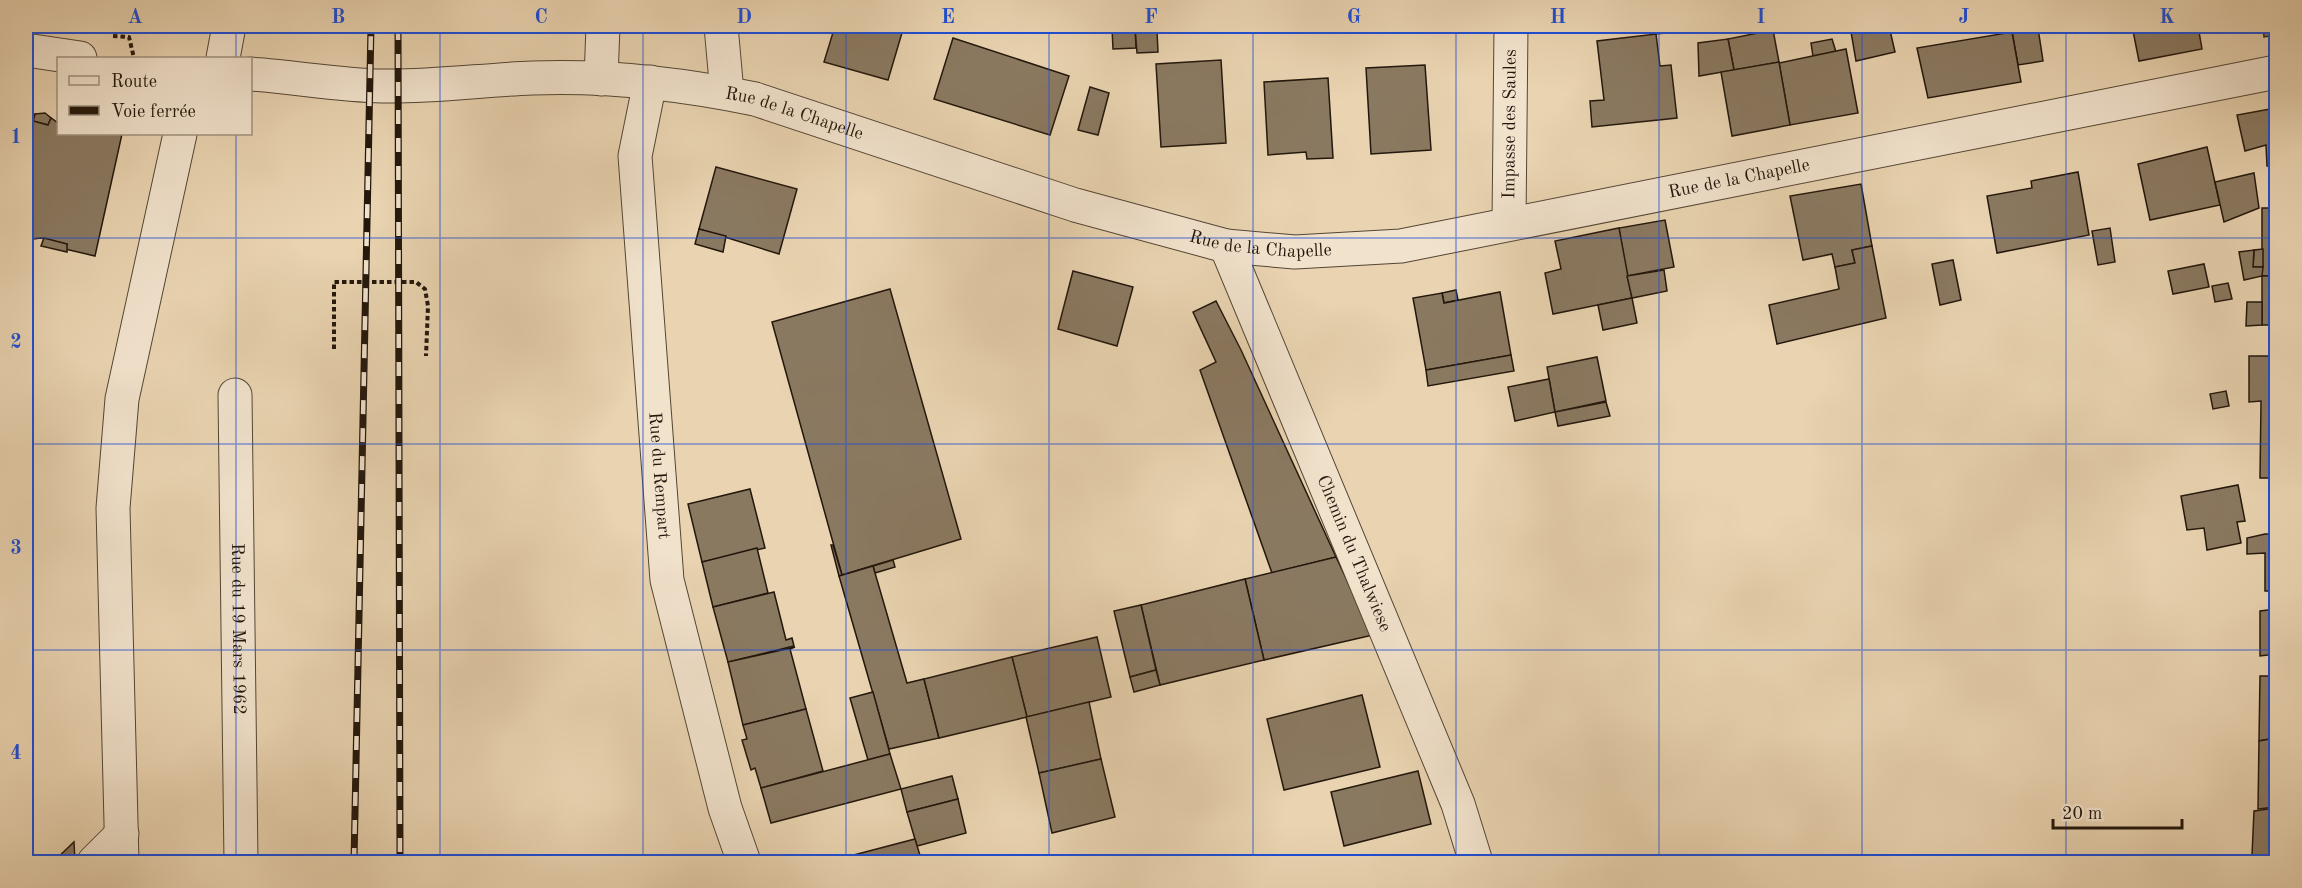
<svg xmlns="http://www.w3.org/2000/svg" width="2302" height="888" viewBox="0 0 2302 888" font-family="'Old Standard TT',serif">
	<rect width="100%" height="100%" fill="#e9d3b0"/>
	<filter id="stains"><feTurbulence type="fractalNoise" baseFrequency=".00333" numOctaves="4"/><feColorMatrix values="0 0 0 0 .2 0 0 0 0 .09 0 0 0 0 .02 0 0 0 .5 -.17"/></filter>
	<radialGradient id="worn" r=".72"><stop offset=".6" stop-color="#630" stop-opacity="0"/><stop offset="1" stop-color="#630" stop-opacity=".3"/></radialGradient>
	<!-- building -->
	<g fill="#8a7961" stroke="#23170c" stroke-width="1.5">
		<path d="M835,26H904L888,80L824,62Z"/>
		<path d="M1135,26L1136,48L1113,49L1112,28Z"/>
		<path d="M1655,26H1707V29L1656,34Z"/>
		<path d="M1850,26H1889L1895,52L1856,61Z"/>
		<path d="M2132,26H2198L2202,49L2139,61Z"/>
		<path d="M2263,26H2276V35L2264,37Z"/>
		<path d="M1135,27L1157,32L1158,52L1137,53Z"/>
		<path d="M2038,28L2043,61L2018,65L2012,32Z"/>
		<path d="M1773,30L1779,62L1734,70L1728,39Z"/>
		<path d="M2012,32L2021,82L1928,98L1917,48Z"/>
		<path d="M1656,34L1660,66L1671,65L1677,118L1592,127L1590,101L1604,100L1597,41Z"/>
		<path d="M953,38L1069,76L1050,135L934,99Z"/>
		<path d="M1728,39L1734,70L1699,76L1698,43Z"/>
		<path d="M1832,39L1836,52L1813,56L1811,43Z"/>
		<path d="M1846,49L1858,113L1790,125L1779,63Z"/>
		<path d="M1221,60L1226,143L1161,147L1156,64Z"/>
		<path d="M1779,62L1790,125L1732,136L1721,72Z"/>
		<path d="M1425,65L1431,150L1371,154L1366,68Z"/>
		<path d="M1328,78L1333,158L1307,159L1306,152L1268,155L1264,82Z"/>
		<path d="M1090,87L1109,93L1098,135L1078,130Z"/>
		<path d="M2276,108V166H2267L2266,145L2245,151L2237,115Z"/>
		<path d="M45,113L51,118L48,125L33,121L35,114Z"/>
		<path d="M35,114L33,121L48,125L51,118L58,123V134H122L95,256L65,249L67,244L41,238L26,240V115Z"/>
		<path d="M2207,147L2220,205L2150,220L2138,164Z"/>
		<path d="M716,167L797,189L779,254L699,229Z"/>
		<path d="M2078,172L2089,235L1997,253L1987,196L2032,188L2031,181Z"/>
		<path d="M2254,173L2259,208L2224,222L2215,182Z"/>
		<path d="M1861,184L1872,246L1852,250L1855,263L1835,267L1832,254L1803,260L1790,196Z"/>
		<rect x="2262" y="208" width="14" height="68"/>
		<path d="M1665,220L1674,267L1627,276L1619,228Z"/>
		<path d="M1619,228L1632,298L1553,314L1545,273L1561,269L1555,241Z"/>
		<path d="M2110,228L2115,262L2098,265L2092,231Z"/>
		<path d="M699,229L726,236L723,252L695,244Z"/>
		<path d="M44,238L67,244V252L41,246Z"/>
		<path d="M1872,246L1886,318L1777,344L1769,305L1839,289L1835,267L1855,263L1852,250Z"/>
		<path d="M2263,249V267H2253L2254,250Z"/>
		<path d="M2254,250L2253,267H2263L2262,276L2244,280L2239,252Z"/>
		<path d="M1953,260L1961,300L1940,305L1932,264Z"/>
		<path d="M2204,264L2209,287L2173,294L2168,271Z"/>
		<path d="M1664,270L1667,291L1632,298L1627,276Z"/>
		<path d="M1073,271L1133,287L1117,346L1058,329Z"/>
		<rect x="2262" y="276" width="14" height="49"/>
		<path d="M2228,283L2232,299L2215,302L2212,286Z"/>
		<path d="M890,289L961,539L842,575L772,322Z"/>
		<path d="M1456,290L1458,300L1444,303L1442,293Z"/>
		<path d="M1500,292L1511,355L1426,370L1413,298L1442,293L1444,303Z"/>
		<path d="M1632,298L1637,323L1603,330L1598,305Z"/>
		<path d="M1216,301L1241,350L1336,557L1272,573L1200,370L1216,362L1193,312Z"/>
		<path d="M2247,302H2262V325L2246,326Z"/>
		<path d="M1511,355L1514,371L1428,386L1426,370Z"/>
		<path d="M2249,356H2276V478H2260L2261,401L2249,402Z"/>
		<path d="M1597,357L1606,401L1555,412L1547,367Z"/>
		<path d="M1549,379L1555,412L1515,421L1508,387Z"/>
		<path d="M2226,391L2229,406L2213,409L2210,394Z"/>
		<path d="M1606,402L1610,416L1558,426L1555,412Z"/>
		<path d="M2238,485L2245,521L2237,522L2241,543L2207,550L2204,528L2187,530L2181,496Z"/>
		<path d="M750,489L765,548L702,562L688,504Z"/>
		<path d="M2265,534H2276V591H2265V553L2247,554V538Z"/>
		<path d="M831,545H833L842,575L839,576Z"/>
		<path d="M757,548L768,593L713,607L702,562Z"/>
		<path d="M1336,557L1373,635L1264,660L1245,579Z"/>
		<path d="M893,560L895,567L875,573L873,566Z"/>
		<path d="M873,566L907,683L924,679L939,738L889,749L839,576Z"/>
		<path d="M1245,579L1264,660L1160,685L1141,605Z"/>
		<path d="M774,592L786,640L792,638L794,646L728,662L713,607Z"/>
		<path d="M1141,605L1156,670L1130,677L1114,611Z"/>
		<path d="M2276,609V654L2260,656V611Z"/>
		<path d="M1097,637L1111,697L1027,717L1012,657Z"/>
		<path d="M795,647L790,649L806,709L743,725L728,662Z"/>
		<path d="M1012,657L1027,717L939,738L924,679Z"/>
		<path d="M1156,670L1160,685L1134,692L1130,677Z"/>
		<path d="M2260,676H2276V738L2259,741Z"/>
		<path d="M873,692L890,754L868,760L850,698Z"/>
		<path d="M1362,695L1380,767L1284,790L1267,719Z"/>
		<path d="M1089,702L1101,759L1039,773L1026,717Z"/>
		<path d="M806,709L823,771L761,788L755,768L751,770L742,740L747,739L743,725Z"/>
		<path d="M2276,738V807L2258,809L2259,741Z"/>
		<path d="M890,754L901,789L771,823L761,788Z"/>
		<path d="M1101,759L1115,817L1052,833L1039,773Z"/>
		<path d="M1418,771L1431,824L1344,846L1331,792Z"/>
		<path d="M952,776L958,799L907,812L901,789Z"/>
		<path d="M958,799L966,833L917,846L907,812Z"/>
		<path d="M2276,808V855H2252L2254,811Z"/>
		<path d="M915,839L922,862H827Z"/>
		<path d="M74,842L75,862H53Z"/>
		<path d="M1082,855L1084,862H1051Z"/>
		<path d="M2216,855V862H2166V858Z"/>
	</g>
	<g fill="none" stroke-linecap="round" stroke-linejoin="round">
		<!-- minor casing -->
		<g stroke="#544635" stroke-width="35">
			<g id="minor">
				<path d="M721,26L727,93"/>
				<path d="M26,50L80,58"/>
				<path d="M223,58L229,26"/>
				<path id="s1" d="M250,74C294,77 339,85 382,86C432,87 482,80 532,78C607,75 682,84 755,99L1075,205L1226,246L1295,252L1401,246L2276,72"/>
				<path d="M601,79L603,26"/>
				<path id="s2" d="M650,82L635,156L667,580L725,808L744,862"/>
				<path id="s3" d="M1509,223L1511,26"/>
				<path id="s4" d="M1226,246L1458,804L1476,862"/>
				<path id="s5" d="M235,395L241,862"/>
				<path d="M94,862L122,834"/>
				<path d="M122,862L113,508L122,399L180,134"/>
			</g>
		</g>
		<!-- path -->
		<g stroke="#23170c" stroke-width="4" stroke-dasharray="4.5 3" stroke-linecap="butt">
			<path d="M113,36L129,37L134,58"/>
			<path d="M334,349V282H416L425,289L428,306L426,356"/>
		</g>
		<!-- minor -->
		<use href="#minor" stroke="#f1e2cc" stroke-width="33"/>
		<!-- rail casing -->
		<g stroke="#23170c" stroke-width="7">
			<g id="rail">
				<path d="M398,26L400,862"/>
				<path d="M354,862L371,26"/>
			</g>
		</g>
		<!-- rail -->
		<use href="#rail" stroke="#f1e2cc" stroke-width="4.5" stroke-dasharray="14" stroke-linecap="butt"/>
	</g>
	<!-- grid -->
	<path fill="none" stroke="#1d4ed8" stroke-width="1.5" stroke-opacity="0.55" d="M236,26V58M440,26V862M643,26V862M846,26V862M1049,26V862M1253,26V862M1456,26V862M1659,26V862M1862,26V862M2066,26V862M236,134V862M26,238H2276M26,444H2276M26,650H2276"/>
	<g text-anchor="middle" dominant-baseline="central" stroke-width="4.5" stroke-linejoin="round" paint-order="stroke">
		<!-- street labels -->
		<g font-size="18" fill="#23170c" stroke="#f1e2cc">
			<text stroke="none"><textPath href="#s1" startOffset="549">Rue de la Chapelle</textPath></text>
			<text stroke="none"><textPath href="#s3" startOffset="99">Impasse des Saules</textPath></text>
			<text stroke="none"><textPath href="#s1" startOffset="1521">Rue de la Chapelle</textPath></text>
			<text stroke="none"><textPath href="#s1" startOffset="1035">Rue de la Chapelle</textPath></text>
			<text stroke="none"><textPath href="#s2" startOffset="396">Rue du Rempart</textPath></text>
			<text stroke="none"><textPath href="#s4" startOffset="333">Chemin du Thalwiese</textPath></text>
			<text stroke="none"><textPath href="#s5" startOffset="234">Rue du 19 Mars 1962</textPath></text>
		</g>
	</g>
	<!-- margin -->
	<rect width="2302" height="888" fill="none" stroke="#e9d3b0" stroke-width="66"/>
	<!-- legend -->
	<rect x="57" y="57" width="195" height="78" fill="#f1e2cc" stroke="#9f917f" stroke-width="1.5"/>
	<rect x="69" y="76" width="30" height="9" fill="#f1e2cc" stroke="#9f917f" stroke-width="1.5"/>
	<text x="111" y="87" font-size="18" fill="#23170c">Route</text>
	<rect x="69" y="106" width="30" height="9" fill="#23170c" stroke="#9f917f" stroke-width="1.5"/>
	<text x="111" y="117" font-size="18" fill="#23170c">Voie ferrée</text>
	<!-- scale -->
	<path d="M2053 819v9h129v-9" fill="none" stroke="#23170c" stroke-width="3"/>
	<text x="2062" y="819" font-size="18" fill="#23170c" stroke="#f1e2cc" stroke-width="4.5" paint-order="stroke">20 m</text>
	<rect x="33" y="33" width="2236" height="822" fill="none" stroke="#1d4ed8" stroke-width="2"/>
	<g font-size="20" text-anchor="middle" font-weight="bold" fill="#1d4ed8">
		<text x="135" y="23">A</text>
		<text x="338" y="23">B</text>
		<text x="541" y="23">C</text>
		<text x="744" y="23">D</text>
		<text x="948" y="23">E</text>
		<text x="1151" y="23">F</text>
		<text x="1354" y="23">G</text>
		<text x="1558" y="23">H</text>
		<text x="1761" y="23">I</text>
		<text x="1964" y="23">J</text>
		<text x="2167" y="23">K</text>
		<text x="16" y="143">1</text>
		<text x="16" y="348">2</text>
		<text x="16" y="554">3</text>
		<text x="16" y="759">4</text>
	</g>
	<rect width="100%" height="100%" filter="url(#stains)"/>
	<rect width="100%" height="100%" fill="url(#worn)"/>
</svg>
